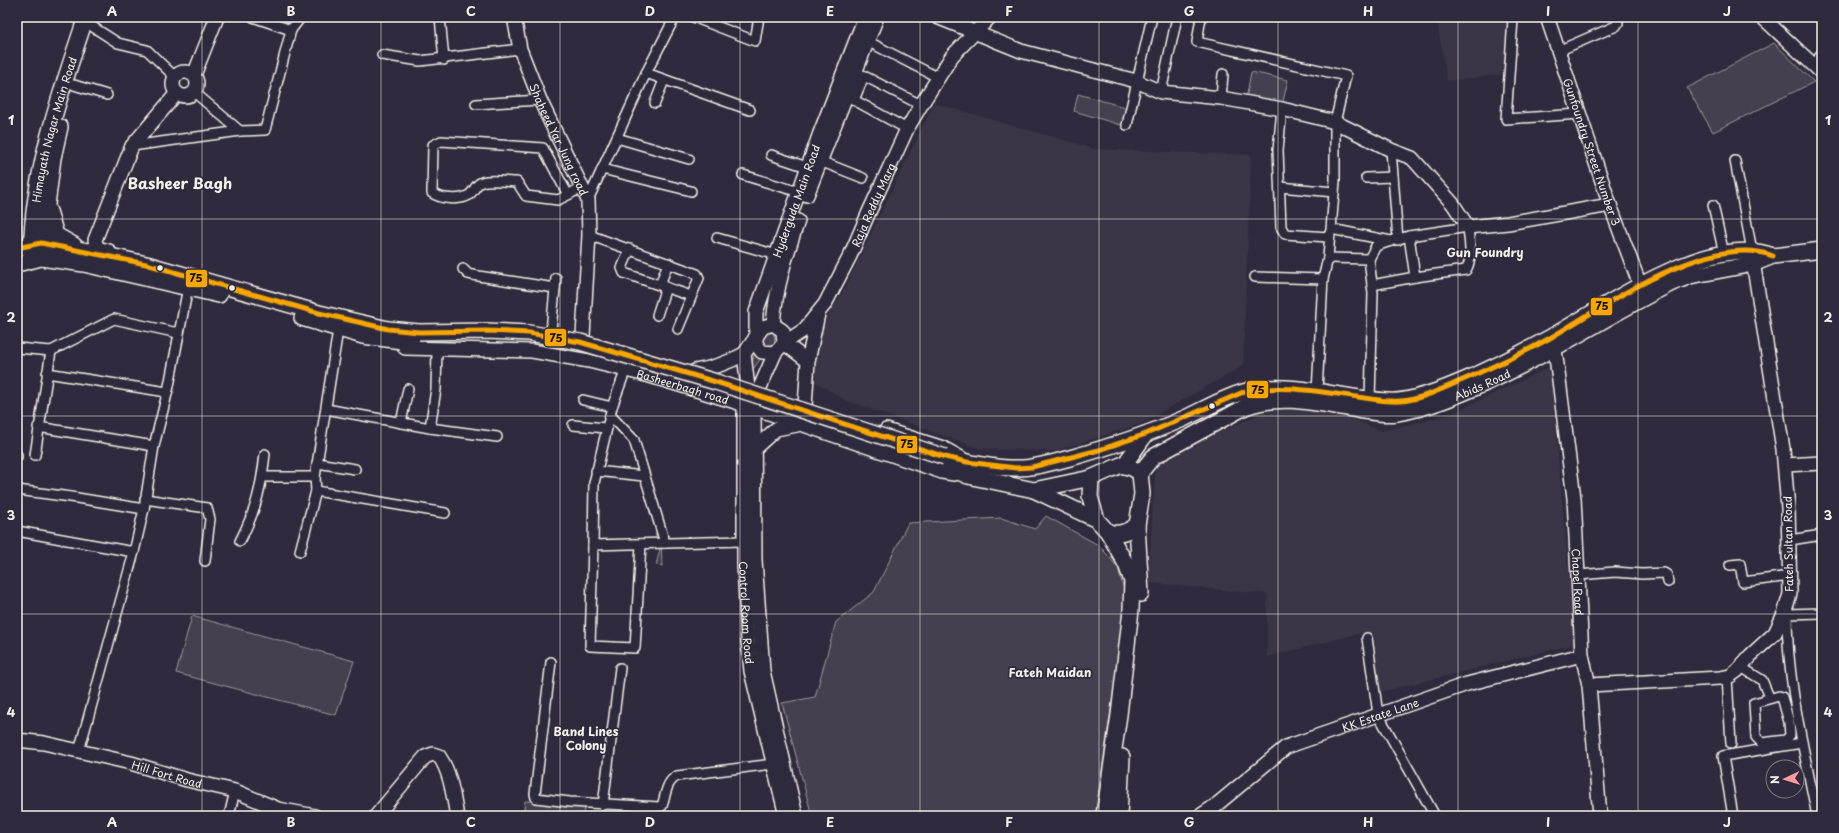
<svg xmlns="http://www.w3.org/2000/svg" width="1839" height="833" viewBox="0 0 1839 833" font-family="'Playpen Sans',sans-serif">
	<rect width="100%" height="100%" fill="#2f2a3d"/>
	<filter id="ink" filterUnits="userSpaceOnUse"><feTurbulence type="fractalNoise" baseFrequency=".025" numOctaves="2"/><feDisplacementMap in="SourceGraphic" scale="8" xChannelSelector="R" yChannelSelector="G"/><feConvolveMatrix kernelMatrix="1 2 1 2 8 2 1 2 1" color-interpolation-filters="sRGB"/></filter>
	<g filter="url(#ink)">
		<!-- built -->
		<g fill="#3b3647">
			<path d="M1443,17H1508L1505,74L1447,81L1438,27Z"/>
			<path d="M934,103L1095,149L1251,155L1243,366L1140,424L1055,451L981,449L845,400L809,378L807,351L846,286Z"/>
			<path d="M17,157H24L21,215H17Z"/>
			<path d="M1550,367L1575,644L1376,693L1365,632L1267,657V594L1148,583L1156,461L1286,402L1342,415L1382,431L1448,415Z"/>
		</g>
		<!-- green -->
		<g fill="#454050" stroke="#9c989c">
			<path d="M1774,43L1814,82L1713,132L1687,88Z"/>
			<path d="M1251,72L1288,80L1282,106L1246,99Z"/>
			<path d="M1078,94L1128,108L1124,126L1074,111Z"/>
			<path d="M766,329L774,332L775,344L768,348L749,375L757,344Z"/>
			<path d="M1046,516L1100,546L1118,568L1127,601L1095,816H812L782,703L815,697L836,622L874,592L908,523L1001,518L1035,529Z"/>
			<path d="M655,534H661L662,566L656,565L660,549Z"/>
			<path d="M192,616L354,661L336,715L176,673Z"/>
			<path d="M525,801L585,805L583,816H523Z"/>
		</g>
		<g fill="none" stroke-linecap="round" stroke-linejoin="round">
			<!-- street casing -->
			<g stroke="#f4f1e8" stroke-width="12">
				<g id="street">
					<path d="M253,17L291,30"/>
					<path d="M440,17L444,60"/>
					<path d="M693,17L755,41L759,17"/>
					<path d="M1201,17L1197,42L1346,76L1335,122V181L1331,229L1391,241L1376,246L1369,259L1373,293L1370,399"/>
					<path d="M1518,17L1513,19L1506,119L1580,114"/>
					<path d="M93,27L118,43L147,50L175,77"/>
					<path d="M867,41L939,78"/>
					<path d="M1558,51L1616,26L1618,23V17"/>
					<path d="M382,55L420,61L520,49"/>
					<path d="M646,73L750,110"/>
					<path d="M860,74L921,105"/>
					<path d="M864,76L854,100L907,129"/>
					<path d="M74,85L107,95"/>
					<path d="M194,92L240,131"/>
					<path d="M1161,92L1177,17"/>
					<path d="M1221,98L1223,74"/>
					<path d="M655,103L664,80"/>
					<path d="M476,104L540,100"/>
					<path d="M1282,109L1278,150L1281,227L1285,234L1328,237"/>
					<path d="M1127,125L1152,17"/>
					<path d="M617,138L689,159"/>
					<path d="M132,146L240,131L265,130L291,30L301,17"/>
					<path d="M1391,150L1398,240"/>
					<path d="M771,155L807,167"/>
					<path d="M820,161L863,178"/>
					<path d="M1735,161L1752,251"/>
					<path d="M602,169L691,191"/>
					<path d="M743,175L799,192"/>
					<path d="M1366,178L1393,177"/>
					<path d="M1280,187L1334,192"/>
					<path d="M568,195L558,200L526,196L517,182C507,182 491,179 482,182C475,184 474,192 469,195C460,201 440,199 432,193L433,145L441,141L543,148L568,195L582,187"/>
					<path d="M588,200L646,73L675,17"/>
					<path d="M1713,205L1724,254"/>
					<path d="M589,235L697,274L699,278L678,329"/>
					<path d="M717,238L777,255"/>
					<path d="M1391,241L1409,236L1468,227C1469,240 1473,259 1466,270L1415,277"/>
					<path d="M630,249L622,268L624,273L691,296"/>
					<path d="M1328,258L1369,259"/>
					<path d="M463,269L468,274L472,275L555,288"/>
					<path d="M1255,277L1323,279L1328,258L1330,233"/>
					<path d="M660,285L668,263"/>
					<path d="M1372,285L1415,277L1409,236"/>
					<path d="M657,315L666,287"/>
					<path d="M551,331L556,278"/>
					<path d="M17,348L51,351L114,319L178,333"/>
					<path d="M626,369L612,407L594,483L593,545L743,541"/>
					<path d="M47,373L167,392"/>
					<path d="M1317,392L1323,279"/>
					<path d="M583,400L612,407"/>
					<path d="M326,409L430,428L497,437"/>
					<path d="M610,415L634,440L665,543"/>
					<path d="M401,423L408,389"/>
					<path d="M573,425L606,428"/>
					<path d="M38,427L154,446"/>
					<path d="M430,428L436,389L437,350"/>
					<path d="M17,455V457"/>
					<path d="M35,455L51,351"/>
					<path d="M317,463L355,469"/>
					<path d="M596,471L644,476"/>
					<path d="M263,477H315L316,491L445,513"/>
					<path d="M315,477L338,330"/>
					<path d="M17,490L71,497L144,509"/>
					<path d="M145,499L207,508L210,519L205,561"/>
					<path d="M17,531L134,552"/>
					<path d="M1790,540L1822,535"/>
					<path d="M240,541C256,510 261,489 265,454"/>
					<path d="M593,545L590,646L635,648L641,544"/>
					<path d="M300,551L316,491"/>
					<path d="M1730,565L1740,564L1743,582L1790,576"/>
					<path d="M1578,575L1615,572L1642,574L1664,573L1667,575L1668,582"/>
					<path d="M1367,638L1378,714L1435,816"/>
					<path d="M551,662L535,794L536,798L570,802L660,807L662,806C666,794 666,782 677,776L773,764"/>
					<path d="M1741,667L1762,680L1769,697"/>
					<path d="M1727,677L1731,744"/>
					<path d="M1779,696L1782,697L1789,722L1790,735L1786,740L1762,743L1756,737L1754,703Z"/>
					<path d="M79,751L134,552L144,509L154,446L169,386L188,287"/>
					<path d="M603,805L620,668"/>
					<path d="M229,816L235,791"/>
					<path d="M1733,816L1723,756L1802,743"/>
					<path d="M1817,816C1804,749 1787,683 1787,614L1822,613"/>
				</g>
			</g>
			<!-- secondary casing -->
			<g stroke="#f4f1e8" stroke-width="16">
				<g id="secondary">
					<path id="s1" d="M514,17L520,49L540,100L588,200L589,235L583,336"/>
					<path d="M937,17L1021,51L1136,81L1161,92L1221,98L1282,109L1335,122L1391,150L1412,158L1453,204L1468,227L1508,223L1610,205"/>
					<path id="s2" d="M1547,17L1610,205L1640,285"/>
					<path d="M1762,17L1822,73"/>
					<path d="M1817,68L1822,56"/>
					<circle cx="185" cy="84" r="12"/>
					<path d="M194,75L217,17"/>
					<path d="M807,195L877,17"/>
					<path d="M109,251L97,248L95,240L132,146L177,93"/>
					<path d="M773,324C776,287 786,256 798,221"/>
					<path id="s3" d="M1551,339L1555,349L1574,498L1582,655L1589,685L1600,816"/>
					<path id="s4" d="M784,343L783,331L773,324L763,327L744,354L748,388L744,405V565L748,641L751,671L786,816"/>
					<path d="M784,343L808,361L805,406L800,420"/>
					<path id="s5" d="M405,348L532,351L589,361L650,376L739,403L942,472L954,474"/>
					<path id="s6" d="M775,353L762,352L756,344V312L820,133L865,17"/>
					<path d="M808,361L818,314"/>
					<path d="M695,371C714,368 728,363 744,354"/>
					<path d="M886,430L943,448L961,458"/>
					<path d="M754,449L776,429L797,425"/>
					<path d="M1785,465L1822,463"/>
					<path d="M1589,685L1720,678L1730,676L1737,671L1750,656L1775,633L1784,614L1790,594L1788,508L1783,449L1752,255"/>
					<path id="s7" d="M17,740L44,743L131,763L187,780L235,791L278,809L315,816"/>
					<path d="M376,816L425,757L433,754L439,756C451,773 453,796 457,816"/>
					<path id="s8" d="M796,816L763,671L755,560L754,409L758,392L775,353L784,343L804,330L825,304L850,256L869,212L907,129L921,105L952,56L990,17"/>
					<path id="s9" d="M1200,816L1215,806L1286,747L1467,684L1582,655"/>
				</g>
			</g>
			<!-- primary casing -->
			<g stroke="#f4f1e8" stroke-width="18">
				<g id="primary">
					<path d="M49,211L56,235L74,245"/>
					<path d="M17,248L41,243L88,251L146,264L319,313L388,329L419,332"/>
					<path d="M41,251L53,158L60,127"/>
					<path id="s10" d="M31,253C33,170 60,94 86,17"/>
					<path d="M17,264L41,258L84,264L219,295"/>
					<path d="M302,318L363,336L418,343"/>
					<path d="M945,457C968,462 994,469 1019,468C1036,468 1054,462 1070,458C1109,447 1146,435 1183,419C1207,408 1231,393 1257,389C1297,383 1347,399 1388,401C1425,404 1513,358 1547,339C1603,309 1708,231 1773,256"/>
					<path d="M942,465L968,476L1034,490L1091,478L1121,465L1132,468L1140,473"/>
					<path d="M1124,465L1146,434"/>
					<path id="s11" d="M1140,473L1153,457L1245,407C1282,393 1320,404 1358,410C1371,412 1384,415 1397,413C1429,408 1459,395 1488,382C1552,353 1610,314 1672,283L1690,276L1753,264L1773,256L1822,250"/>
					<path d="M1140,473L1142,494L1137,525L1141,594"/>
					<path d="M1091,478L1090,497L1097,520L1108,532L1126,564L1132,581L1131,610L1119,715L1104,816"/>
					<path d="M1034,490L1097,520"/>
					<path d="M1108,532C1120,535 1127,532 1137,525"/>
					<path d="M1119,816L1122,757"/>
				</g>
			</g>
			<!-- street -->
			<use href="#street" stroke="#2f2a3d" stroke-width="9"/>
			<!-- secondary -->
			<use href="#secondary" stroke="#2f2a3d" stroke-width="13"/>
			<!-- primary -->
			<use href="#primary" stroke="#2f2a3d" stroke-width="15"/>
			<!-- primary-bridge casing -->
			<g stroke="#f4f1e8" stroke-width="18" stroke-linecap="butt">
				<path id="primary-bridge" d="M419,332L487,331L529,333L580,342L716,382L945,457"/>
			</g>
			<!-- primary-bridge -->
			<use href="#primary-bridge" stroke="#2f2a3d" stroke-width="15"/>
			<!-- bus-1 casing -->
			<g stroke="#2f2a3d" stroke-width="8">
				<path id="bus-1" d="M17,248L41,243L146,264L319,313L388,329L419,332L487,331L529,333L580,342L716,382L945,457L967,462L1016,468L1032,467L1099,450L1146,434L1241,393C1279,383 1320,392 1358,397C1372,399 1386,402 1400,401C1422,400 1453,384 1474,375C1499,364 1525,352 1550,338C1603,307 1709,231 1773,256"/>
			</g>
			<!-- bus-1 -->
			<use href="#bus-1" stroke="#f7a600" stroke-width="5"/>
		</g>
	</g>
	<!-- grid -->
	<path fill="none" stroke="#f4f1e8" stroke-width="1" stroke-opacity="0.55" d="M202,17V816M381,17V816M560,17V816M740,17V816M920,17V816M1099,17V816M1278,17V816M1458,17V816M1638,17V816M17,219H1822M17,416H1822M17,614H1822"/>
	<!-- markers -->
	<g fill="#f4f1e8" stroke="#2f2a3d" stroke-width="1.5">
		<circle cx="160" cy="268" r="3.5"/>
		<circle cx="232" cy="288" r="3.5"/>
		<circle cx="1212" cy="406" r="3.5"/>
	</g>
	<g text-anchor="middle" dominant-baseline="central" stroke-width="3.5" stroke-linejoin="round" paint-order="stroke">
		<!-- street labels -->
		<g font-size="11" fill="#f4f1e8" stroke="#2f2a3d">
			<text stroke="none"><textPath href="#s10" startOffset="126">Himayath Nagar Main Road</textPath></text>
			<text stroke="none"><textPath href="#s1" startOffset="131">Shaheed Yar Jung road</textPath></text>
			<text stroke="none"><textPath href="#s2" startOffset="142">Gunfoundry Street Number 3</textPath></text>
			<text stroke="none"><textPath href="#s6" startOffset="173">Hyderguda Main Road</textPath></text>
			<text stroke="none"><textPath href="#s8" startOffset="652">Raja Reddy Marg</textPath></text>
			<text stroke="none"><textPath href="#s11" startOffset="369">Abids Road</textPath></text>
			<text stroke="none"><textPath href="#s5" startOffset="282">Basheerbagh road</textPath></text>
			<text transform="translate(1788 544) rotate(-91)">Fateh Sultan Road</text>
			<text stroke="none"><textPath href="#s3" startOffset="245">Chapel Road</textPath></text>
			<text stroke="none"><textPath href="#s4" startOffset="327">Control Room Road</textPath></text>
			<text stroke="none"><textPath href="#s9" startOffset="210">KK Estate Lane</textPath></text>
			<text stroke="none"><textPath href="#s7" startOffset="154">Hill Fort Road</textPath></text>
		</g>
		<!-- neighbourhood labels -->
		<g font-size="12" font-weight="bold" fill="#f4f1e8" stroke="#2f2a3d">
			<text x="1485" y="252">Gun Foundry</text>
			<text x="1050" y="672">Fateh Maidan</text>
			<text x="586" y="731">Band Lines<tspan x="586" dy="14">Colony</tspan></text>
		</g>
		<!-- district labels -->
		<g font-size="15" font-weight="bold" fill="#f4f1e8" stroke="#2f2a3d">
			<text x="180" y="182">Basheer Bagh</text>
		</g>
	</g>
	<g stroke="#2f2a3d" stroke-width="1.5">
		<rect x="185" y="269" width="23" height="19" rx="4" fill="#f7a600"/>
		<rect x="1590" y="297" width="23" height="19" rx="4" fill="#f7a600"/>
		<rect x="544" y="328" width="23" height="19" rx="4" fill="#f7a600"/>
		<rect x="1246" y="380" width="23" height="19" rx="4" fill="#f7a600"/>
		<rect x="896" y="435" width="22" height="19" rx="4" fill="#f7a600"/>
	</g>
	<g font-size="11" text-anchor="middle" font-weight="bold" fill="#111">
		<text x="196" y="282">75</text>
		<text x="1602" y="310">75</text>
		<text x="556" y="342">75</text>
		<text x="1258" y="394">75</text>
		<text x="907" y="448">75</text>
	</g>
	<!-- margin -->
	<rect width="1839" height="833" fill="none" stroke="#2f2a3d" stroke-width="44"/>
	<!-- north arrow -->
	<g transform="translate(1785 779) rotate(266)"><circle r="19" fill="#2f2a3d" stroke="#7e7a81"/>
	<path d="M0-3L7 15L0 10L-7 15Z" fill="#ff9aa2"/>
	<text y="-6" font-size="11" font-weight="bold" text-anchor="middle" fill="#f4f1e8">N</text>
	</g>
	<rect x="22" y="22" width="1795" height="789" fill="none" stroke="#f4f1e8" stroke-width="1.5"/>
	<g font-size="13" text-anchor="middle" font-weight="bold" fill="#f4f1e8">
		<text x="112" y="16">A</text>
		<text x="291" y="16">B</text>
		<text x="471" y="16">C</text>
		<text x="650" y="16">D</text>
		<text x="830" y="16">E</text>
		<text x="1009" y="16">F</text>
		<text x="1189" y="16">G</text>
		<text x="1368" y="16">H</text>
		<text x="1548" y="16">I</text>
		<text x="1727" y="16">J</text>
		<text x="11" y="125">1</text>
		<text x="1828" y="125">1</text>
		<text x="11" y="322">2</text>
		<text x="1828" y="322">2</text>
		<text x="11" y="520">3</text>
		<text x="1828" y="520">3</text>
		<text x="11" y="717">4</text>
		<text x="1828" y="717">4</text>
		<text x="112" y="827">A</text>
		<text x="291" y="827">B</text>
		<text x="471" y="827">C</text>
		<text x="650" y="827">D</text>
		<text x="830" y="827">E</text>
		<text x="1009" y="827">F</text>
		<text x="1189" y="827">G</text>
		<text x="1368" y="827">H</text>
		<text x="1548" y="827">I</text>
		<text x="1727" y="827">J</text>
	</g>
</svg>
